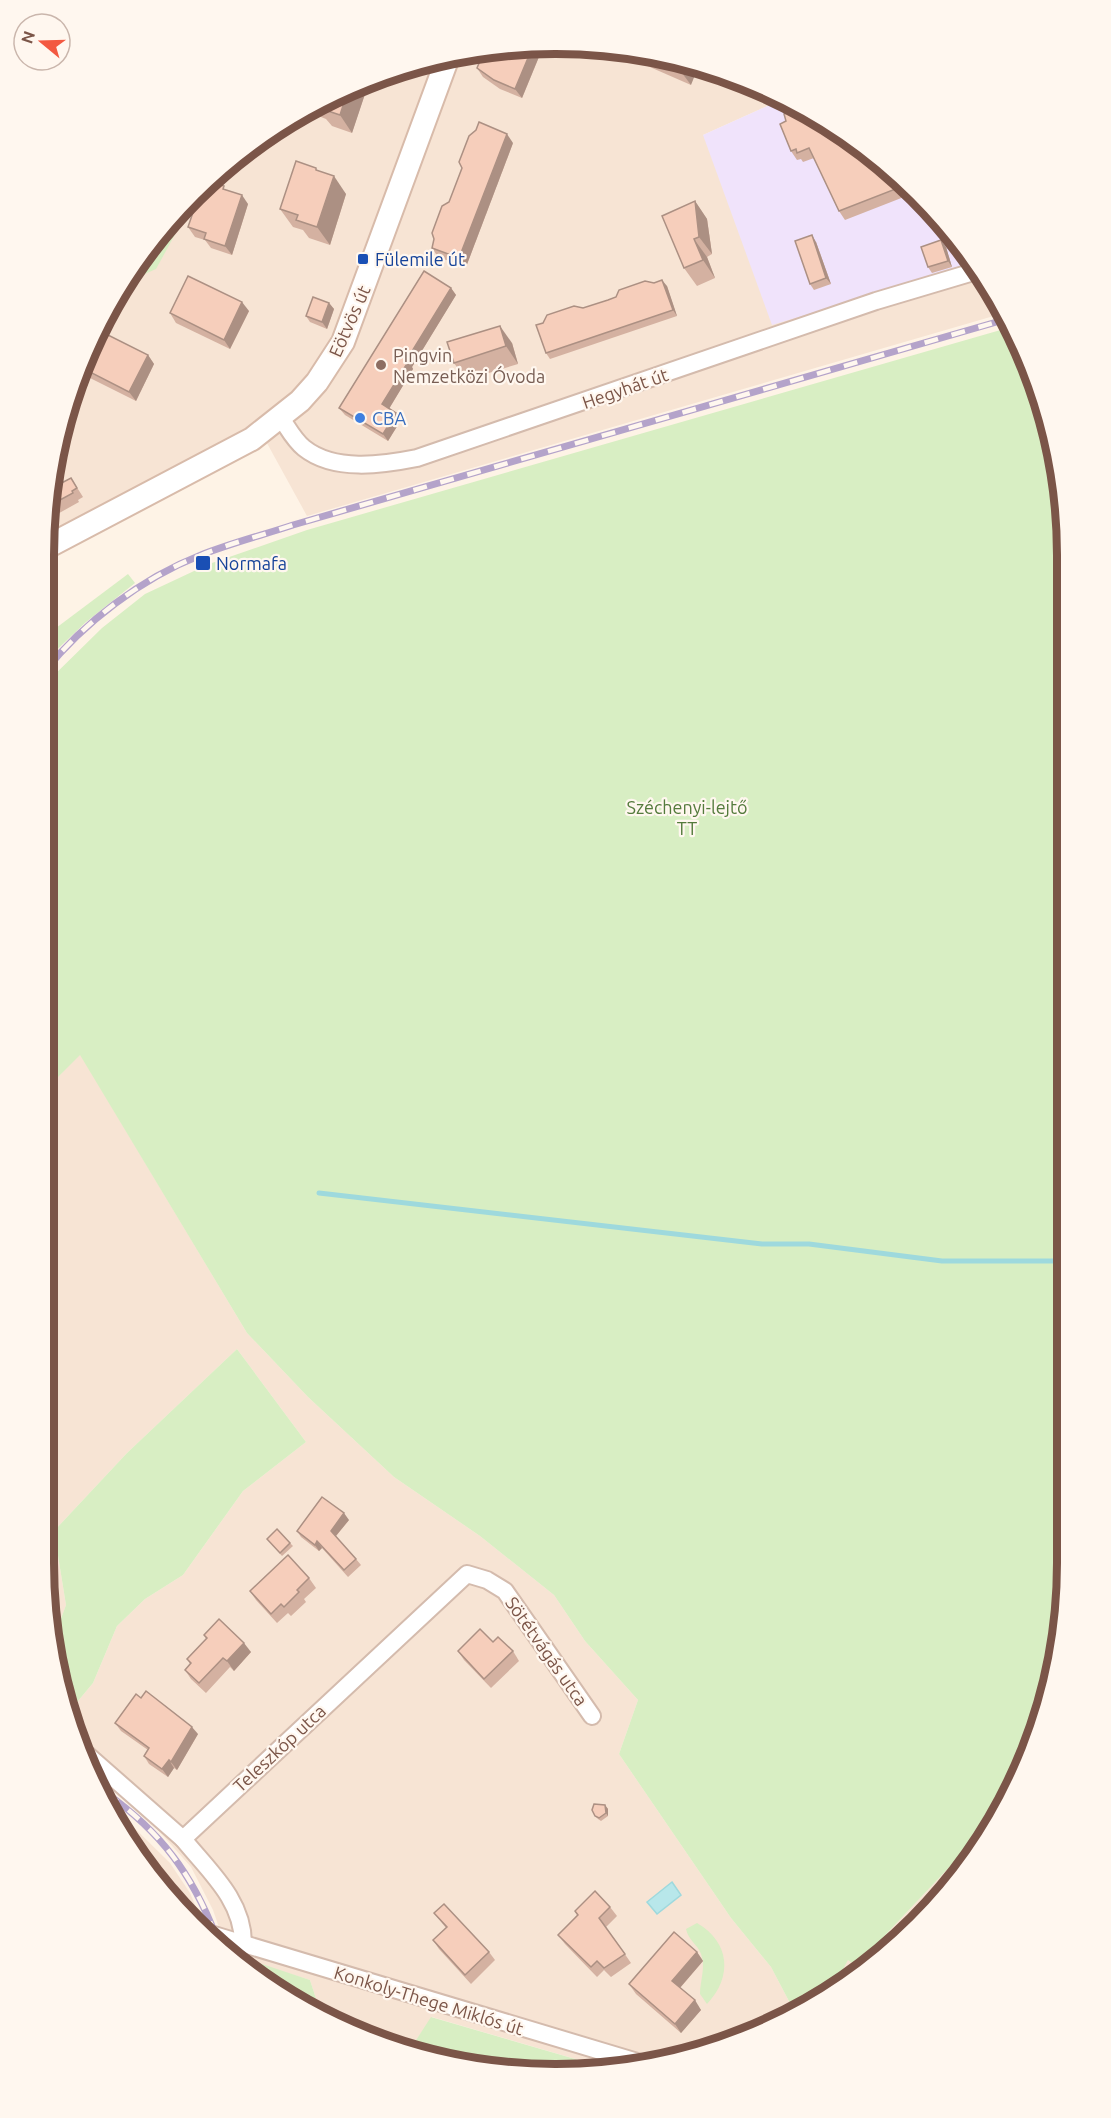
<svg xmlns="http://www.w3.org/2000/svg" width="1111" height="2118" viewBox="0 0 1111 2118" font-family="Ubuntu,sans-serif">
	<rect width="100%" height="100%" fill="#fef3e6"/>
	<!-- residential -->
	<g fill="#f7e4d4">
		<path d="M589,45L688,61L782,96L785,98L703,135L975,264L1004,313L307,516L257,425L45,537L61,423L96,329L150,244L218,170L300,112L391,71L489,48Z"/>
		<path d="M80,1054L247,1333L308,1397L394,1477L480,1536L554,1595L585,1641L638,1700L619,1754L731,1918L771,1967L791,2005L799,2010L782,2022L688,2057L613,2070L432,2017L409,2051L320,2011L310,1980L259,1964L258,1976L225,1945L213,1910L191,1867L149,1820L96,1775L71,1727L68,1713L93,1683L117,1626L145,1599L183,1575L243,1491L306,1442L237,1349L127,1453L54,1531L66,1605L55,1635L44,1562V1091Z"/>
		<path d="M113,1807L170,1863L190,1893L204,1926L150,1874Z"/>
		<path d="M989,1825L917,1925L835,1984L848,1959L856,1966Z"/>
	</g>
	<!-- education -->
	<path fill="#f0e3fb" d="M785,98L893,171L975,264L772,325L703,135Z"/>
	<!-- green -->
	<g fill="#d8eec3">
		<path d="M199,191L156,269L125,283L150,244Z"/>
		<path d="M1011,327L1029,360L1063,488L1066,1596L1050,1695L1015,1789L989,1825L856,1966L848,1960L835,1984L799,2010L791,2005L771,1967L731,1918L619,1754L638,1700L585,1641L554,1595L480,1536L394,1477L308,1397L247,1333L80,1055L44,1091V685L102,628L145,594L209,564L307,530Z"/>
		<path d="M128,574L135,583L86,622L44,662V637Z"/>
		<path d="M237,1349L306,1442L243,1491L183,1575L145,1599L117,1626L93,1683L68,1713L55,1635L66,1605L54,1531L127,1453Z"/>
		<path d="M697,1923C730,1942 733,1977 707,2004L700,1994C700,1981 706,1967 701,1954C698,1945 688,1940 686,1929Z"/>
		<path d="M259,1963L310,1980L320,2011L271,1988L258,1976Z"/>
		<path d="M431,2017L613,2070L589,2073L423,2057L409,2051Z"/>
	</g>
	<!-- water -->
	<path fill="#b8e7ea" stroke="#9ed9dd" stroke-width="1.5" d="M672,1882L681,1895L657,1914L647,1902Z"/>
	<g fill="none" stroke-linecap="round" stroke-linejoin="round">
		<!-- stream -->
		<path stroke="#9ed9dd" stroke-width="5" d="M319,1193L762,1244H809L942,1261H1065"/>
		<!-- street casing -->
		<g stroke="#d4bbad" stroke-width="20">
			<g id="street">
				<path d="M281,418C288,428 294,440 304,448C334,472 382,465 417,458L876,301L980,270"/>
				<path d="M84,1752L183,1839"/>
				<path d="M214,1935L644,2064"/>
				<path d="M243,1943C243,1900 209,1871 183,1839L467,1574L487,1580L505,1591L592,1716"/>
			</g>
		</g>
		<!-- secondary casing -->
		<g stroke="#d8bbaa" stroke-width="26">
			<path id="secondary" d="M45,548L252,439L300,401L317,382L343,342L448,57"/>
		</g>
		<!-- street -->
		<use href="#street" stroke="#fff" stroke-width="16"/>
		<!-- secondary -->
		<use href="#secondary" stroke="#fff" stroke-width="22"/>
		<!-- rail casing -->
		<g stroke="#b4a3ca" stroke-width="7">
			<g id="rail">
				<path d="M44,672C84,622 142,578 201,555C231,543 263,535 293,525L1007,319"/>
				<path d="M106,1793C161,1832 192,1874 216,1936"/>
			</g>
		</g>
		<!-- rail -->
		<use href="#rail" stroke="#fff7ef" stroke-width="4.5" stroke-dasharray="14" stroke-linecap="butt"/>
	</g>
	<!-- wall -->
	<g fill="#d4b1a1">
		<path d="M543,47L522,98L500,89L483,77L477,68Z"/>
		<path d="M635,52L688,61L691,85L643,64Z"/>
		<path d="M368,81L369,82L352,133L332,126L326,119L316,115L310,107Z"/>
		<path d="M780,124L893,171L921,202L909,195L845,220L839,211L814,158L803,162L801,159L797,160L791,151Z"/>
		<path d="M513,143L466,267L438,257L432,248L449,202Z"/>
		<path d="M318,171L346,194L330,245L309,238L303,230L293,227L280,209Z"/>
		<path d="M226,190L248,204L232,255L211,248L205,240L195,237L188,227Z"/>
		<path d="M695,201L707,219L712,254L707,257L715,278L697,286L684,268Z"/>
		<path d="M816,242L831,284L814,290L810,284Z"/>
		<path d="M946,247L952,267L932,273L928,267Z"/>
		<path d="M667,286L677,316L550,359L546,353L543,323L583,308Z"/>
		<path d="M451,288L456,295L412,367L413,369L389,409L396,413L401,420L388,441L345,415L339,408Z"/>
		<path d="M329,303L334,309L327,329L310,322L306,316Z"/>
		<path d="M249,311L230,349L176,323L170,313Z"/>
		<path d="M96,329L148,355L154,364L136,401L84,375L81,370Z"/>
		<path d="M512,343L518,364L466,380L454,363Z"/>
		<path d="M71,478L83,497L78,500L79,502L45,521L50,489Z"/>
		<path d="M349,1520L336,1536L356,1559L361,1565L348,1577L322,1548L319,1551L301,1537L297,1531Z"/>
		<path d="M267,1539L290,1543L293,1546L282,1556Z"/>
		<path d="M309,1578L316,1588L304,1599L306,1602L291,1616L288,1613L277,1623L256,1600L250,1591Z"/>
		<path d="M204,1635L251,1652L234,1671L230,1667L206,1693L191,1679L185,1670L190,1664L187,1659L206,1639Z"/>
		<path d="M493,1642L513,1651L519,1661L491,1688L464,1660L458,1651Z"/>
		<path d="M115,1723L198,1734L177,1770L174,1768L168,1777L149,1764L144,1756L148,1750L121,1731Z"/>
		<path d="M605,1805L608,1809V1816L601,1821L598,1819L595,1816Z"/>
		<path d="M610,1907L617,1916L606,1927L631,1963L611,1977L604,1970L597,1977L565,1944L558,1935L577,1915L575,1911Z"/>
		<path d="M434,1913L489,1952L495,1960L471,1984L439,1949L433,1940L446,1928Z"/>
		<path d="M697,1952L703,1961L680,1988L701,2010L681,2033L636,1994L629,1984Z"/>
	</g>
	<!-- shaded-wall -->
	<g fill="#ac9083">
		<path d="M533,46L543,47L522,98L515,89Z"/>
		<path d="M688,61L699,65L691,85L682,73Z"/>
		<path d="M368,81L369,82L352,133L340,115L348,90Z"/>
		<path d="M507,134L513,143L466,267L459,258Z"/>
		<path d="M334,176L346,194L330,245L317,227Z"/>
		<path d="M242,195L248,204L232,255L225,246Z"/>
		<path d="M695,201L707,219L712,254L699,237Z"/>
		<path d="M812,235L816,242L831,284L826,278Z"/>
		<path d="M694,239L707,257L715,278L703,260Z"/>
		<path d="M941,240L946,247L952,267L948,261Z"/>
		<path d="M662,280L667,286L677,316L673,310Z"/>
		<path d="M451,288L456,295L412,367L413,369L387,412L382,404L406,361Z"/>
		<path d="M242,302L249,311L230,349L224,340Z"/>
		<path d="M329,303L334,309L327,329L322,322Z"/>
		<path d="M500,326L512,343L518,364L506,346Z"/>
		<path d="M148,355L154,364L136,401L129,392Z"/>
		<path d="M396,413L401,420L388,441L383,434Z"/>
		<path d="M344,1513L349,1520L335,1537L331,1531Z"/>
		<path d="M317,1541L322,1548L319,1551L315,1545Z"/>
		<path d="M244,1643L251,1652L234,1671L227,1661Z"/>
		<path d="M192,1727L198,1734L177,1770L171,1762Z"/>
		<path d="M169,1760L174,1768L168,1777L162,1769Z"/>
		<path d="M605,1805L608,1809V1816L606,1813Z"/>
		<path d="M697,1952L703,1961L678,1990L672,1981Z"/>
		<path d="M695,2000L701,2010L681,2033L675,2024Z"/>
	</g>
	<!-- building -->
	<g fill="#f6cebb" stroke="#ac9083" stroke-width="1.5">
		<path d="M533,46L515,89L494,80L477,68L485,49Z"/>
		<path d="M635,52L688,61L682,73Z"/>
		<path d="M348,90L340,115L319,108L321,103H320Z"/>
		<path d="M794,104L893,171L911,191L903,186L839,211L809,148L797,153L796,149L791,151L780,124L786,121L784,114L790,112L788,107Z"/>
		<path d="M479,122L507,134L459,258L432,248L434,239L432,233L442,206L449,202L462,168L459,162L469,136L476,130Z"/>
		<path d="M296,161L316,168V170L334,176L317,227L296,220L298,215L280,209Z"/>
		<path d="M208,181L224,186L223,189L242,195L225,246L204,239L206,233L188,227L201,189Z"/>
		<path d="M695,201L699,237L694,239L703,260L684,268L662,216Z"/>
		<path d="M812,235L826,278L810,284L795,241Z"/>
		<path d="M941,240L948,261L928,267L921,247Z"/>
		<path d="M424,271L451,288L406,361L408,362L382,404L396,413L383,434L339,408Z"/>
		<path d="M188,276L242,302L224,340L170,313Z"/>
		<path d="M662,280L673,310L546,353L536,325L543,323L547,315L574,306L583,308L608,300L616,297L619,290L645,281L654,283Z"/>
		<path d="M313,297L329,303L322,322L306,316Z"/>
		<path d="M500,326L506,346L454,363L447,342Z"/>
		<path d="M96,329L148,355L129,392L82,368Z"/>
		<path d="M71,478L77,488L72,491L73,493L47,507L50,489Z"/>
		<path d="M322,1497L344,1513L331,1531L356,1559L344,1570L317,1541L315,1545L297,1531Z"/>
		<path d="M277,1529L290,1543L280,1553L267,1539Z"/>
		<path d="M288,1555L309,1578L297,1590L299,1592L284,1607L281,1604L271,1614L250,1591Z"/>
		<path d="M219,1619L244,1643L227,1661L223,1658L199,1683L185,1670L191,1663L187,1659L207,1638L204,1635Z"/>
		<path d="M480,1629L493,1642L498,1637L513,1651L484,1679L458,1651Z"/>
		<path d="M146,1691L192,1727L171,1762L169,1760L162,1769L144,1756L149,1748L115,1723L136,1694L141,1698Z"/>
		<path d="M594,1804L605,1805L606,1813L599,1818L595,1816L592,1810Z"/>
		<path d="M595,1891L610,1907L599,1918L625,1954L604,1968L597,1961L591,1967L558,1935L578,1915L575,1911Z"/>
		<path d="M444,1904L489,1952L465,1975L433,1940L447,1927L434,1913Z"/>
		<path d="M674,1932L697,1952L672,1981L695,2000L675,2024L629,1984Z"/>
	</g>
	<!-- markers -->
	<g fill="#1a4fb4" stroke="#fff7ef" stroke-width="2">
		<rect x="357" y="253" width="12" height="12" rx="3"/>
		<rect x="195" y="555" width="16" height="16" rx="3"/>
	</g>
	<circle fill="#8d6e63" stroke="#fff7ef" stroke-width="2" cx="381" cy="365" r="6"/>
	<circle fill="#3f7fe0" stroke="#fff7ef" stroke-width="2" cx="360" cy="418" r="6"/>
	<g text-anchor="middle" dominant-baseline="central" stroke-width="4.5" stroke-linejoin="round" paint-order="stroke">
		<!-- transit labels -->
		<g font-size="18" fill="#164399" stroke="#fff7ef" text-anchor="start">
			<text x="375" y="259">Fülemile út</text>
			<text x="216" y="563">Normafa</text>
		</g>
		<!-- street labels -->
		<g font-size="18" fill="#7b5548" stroke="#fff7ef">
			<text transform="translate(349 321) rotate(-66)">Eötvös út</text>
			<text transform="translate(625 388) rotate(-19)">Hegyhát út</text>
			<text transform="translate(547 1651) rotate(55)">Sötétvágás utca</text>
			<text transform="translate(279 1748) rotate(-43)">Teleszkóp utca</text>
			<text transform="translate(429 2000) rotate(17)">Konkoly-Thege Miklós út</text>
		</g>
		<!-- education labels -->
		<g font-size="18" fill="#785e54" stroke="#fff7ef" text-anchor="start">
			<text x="393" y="355">Pingvin<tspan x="393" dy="21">Nemzetközi Óvoda</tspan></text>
		</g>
		<!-- shop labels -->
		<g font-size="18" fill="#366cbe" stroke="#fff7ef" text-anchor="start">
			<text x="372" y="418">CBA</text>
		</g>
		<!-- park labels -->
		<g font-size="18" fill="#547b3c" stroke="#fff7ef">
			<text x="687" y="807">Széchenyi-lejtő<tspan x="687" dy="21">TT</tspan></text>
		</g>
	</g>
	<!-- crop -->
	<path d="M0 0H1111V2118H0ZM555 54H556A501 501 0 0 1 1057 555V1563A501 501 0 0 1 556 2064H555A501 501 0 0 1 54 1563V555A501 501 0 0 1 555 54Z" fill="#fff7ef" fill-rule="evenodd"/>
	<path fill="none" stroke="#7b5548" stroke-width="8" d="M555 54H556A501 501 0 0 1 1057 555V1563A501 501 0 0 1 556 2064H555A501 501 0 0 1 54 1563V555A501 501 0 0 1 555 54Z"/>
	<!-- north arrow -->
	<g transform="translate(42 42) rotate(289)"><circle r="28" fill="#fff7ef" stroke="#cab6ac" stroke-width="1.5"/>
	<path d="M0-4.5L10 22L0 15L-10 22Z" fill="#f35941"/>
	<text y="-9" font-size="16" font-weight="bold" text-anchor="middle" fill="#7b5548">N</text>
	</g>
</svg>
